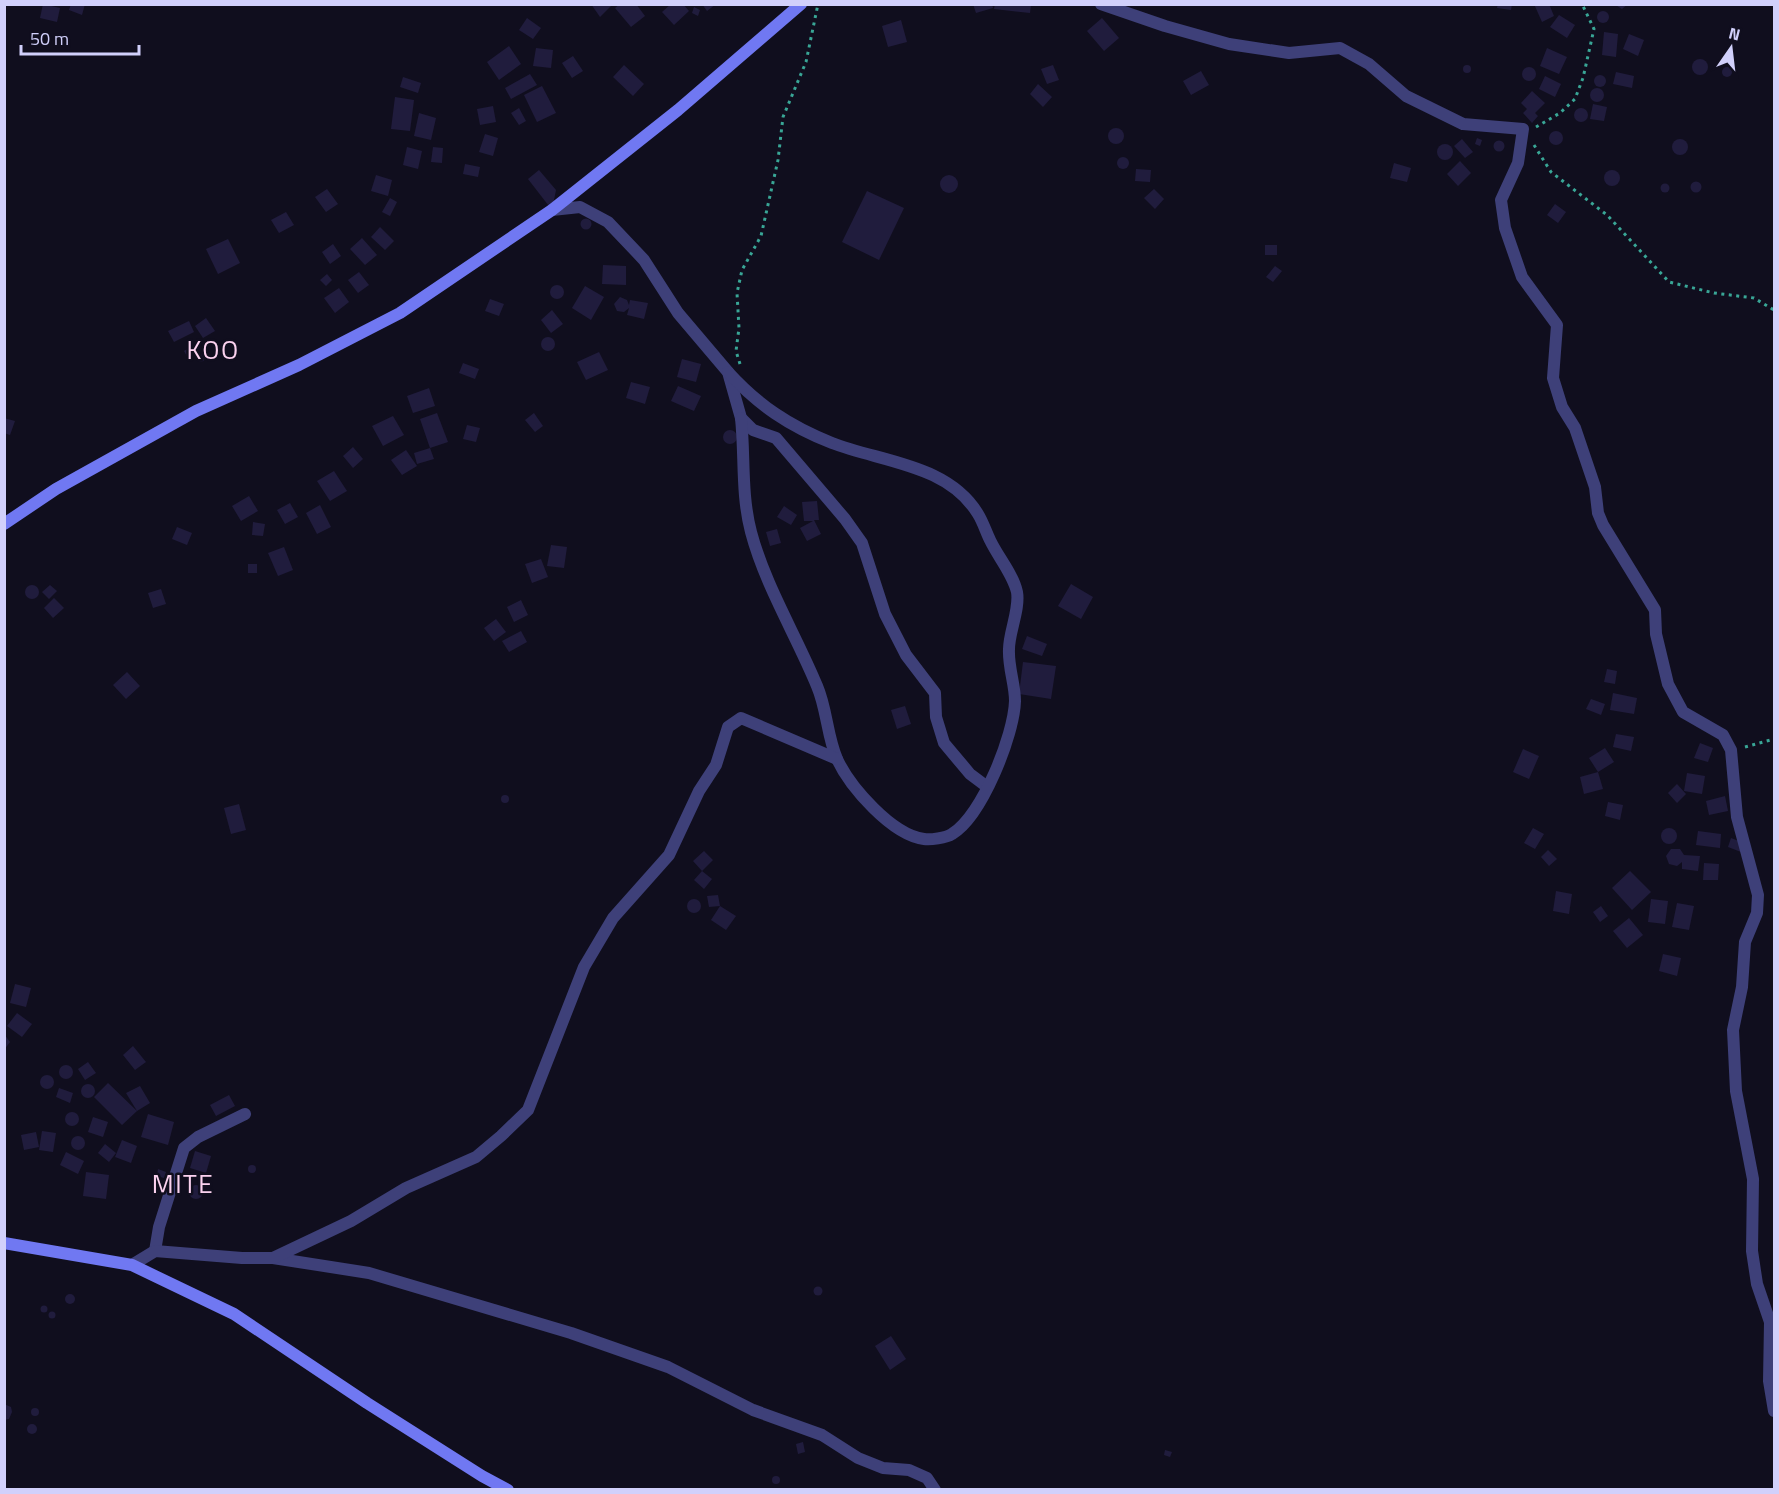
<svg xmlns="http://www.w3.org/2000/svg" width="1779" height="1494" viewBox="0 0 1779 1494" font-family="'Titillium Web',sans-serif">
	<rect width="100%" height="100%" fill="#100e1e"/>
	<!-- building -->
	<g fill="#201c3d">
		<path d="M43,4L60,8L57,22L40,18Z"/>
		<path d="M71,4H85L82,15L69,10Z"/>
		<path d="M591,4H610L611,6L600,17Z"/>
		<path d="M620,4H636L645,16L631,27L615,8Z"/>
		<path d="M671,4H683L689,11L674,25L662,12Z"/>
		<path d="M702,4H716L707,11Z"/>
		<path d="M973,4H992L993,8L976,13Z"/>
		<path d="M995,4H1031L1030,13L994,9Z"/>
		<path d="M1498,4H1512L1511,10L1497,8Z"/>
		<path d="M1534,4H1549L1554,16L1542,22Z"/>
		<path d="M1614,4H1628L1622,9Z"/>
		<path d="M694,7L700,10L698,16L692,13Z"/>
		<circle cx="1603" cy="17" r="6"/>
		<path d="M1559,15L1575,25L1567,38L1550,27Z"/>
		<path d="M527,18L541,28L533,39L519,30Z"/>
		<path d="M1102,18L1119,38L1104,51L1087,31Z"/>
		<path d="M901,20L907,42L888,47L882,26Z"/>
		<path d="M1604,32L1618,34L1616,57L1602,55Z"/>
		<path d="M1629,34L1644,40L1638,56L1623,49Z"/>
		<path d="M509,46L521,64L499,80L487,62Z"/>
		<path d="M536,48L553,50L551,68L533,66Z"/>
		<path d="M1547,48L1567,57L1559,74L1540,66Z"/>
		<path d="M573,56L583,71L572,78L562,63Z"/>
		<circle cx="1700" cy="67" r="8"/>
		<path d="M624,65L644,84L633,96L613,77Z"/>
		<path d="M1053,65L1059,80L1047,84L1041,69Z"/>
		<circle cx="1467" cy="69" r="4"/>
		<circle cx="1529" cy="74" r="7"/>
		<circle cx="1727" cy="72" r="5"/>
		<path d="M1201,71L1209,85L1191,95L1183,81Z"/>
		<path d="M1616,72L1634,76L1632,88L1613,84Z"/>
		<path d="M530,74L537,85L511,99L505,88Z"/>
		<circle cx="1600" cy="81" r="6"/>
		<path d="M1545,76L1561,84L1555,97L1539,89Z"/>
		<path d="M403,77L421,83L418,93L400,87Z"/>
		<path d="M1038,84L1052,97L1043,107L1030,94Z"/>
		<path d="M542,86L556,113L537,122L524,95Z"/>
		<circle cx="1597" cy="95" r="7"/>
		<path d="M1532,91L1545,103L1535,113L1538,116L1532,123L1523,113L1527,109L1521,103Z"/>
		<path d="M395,97L414,100L410,131L391,129Z"/>
		<path d="M1593,104L1607,107L1604,121L1590,119Z"/>
		<path d="M493,106L496,122L480,125L477,109Z"/>
		<path d="M519,108L526,121L519,125L511,113Z"/>
		<circle cx="1581" cy="115" r="7"/>
		<path d="M419,113L436,118L431,140L414,136Z"/>
		<circle cx="1116" cy="136" r="8"/>
		<circle cx="1556" cy="138" r="7"/>
		<path d="M485,134L498,138L493,156L479,152Z"/>
		<path d="M1477,138L1482,140L1480,146L1475,144Z"/>
		<circle cx="1680" cy="147" r="8"/>
		<path d="M1462,139L1473,152L1465,158L1454,146Z"/>
		<circle cx="1499" cy="146" r="5.5"/>
		<circle cx="1445" cy="152" r="8"/>
		<path d="M407,147L422,151L418,169L403,165Z"/>
		<path d="M433,147L443,148L442,163L431,162Z"/>
		<circle cx="1123" cy="163" r="6"/>
		<path d="M1460,161L1471,173L1458,186L1447,174Z"/>
		<path d="M1394,163L1411,168L1407,182L1390,178Z"/>
		<path d="M465,164L480,167L478,177L463,174Z"/>
		<path d="M1136,169L1151,170L1150,182L1135,181Z"/>
		<circle cx="1612" cy="178" r="8"/>
		<path d="M539,170L556,190L552,210L528,179Z"/>
		<path d="M376,175L392,180L388,196L371,191Z"/>
		<circle cx="949" cy="184" r="9"/>
		<circle cx="1696" cy="187" r="5.5"/>
		<circle cx="1665" cy="188" r="4.5"/>
		<path d="M327,189L338,204L326,212L315,197Z"/>
		<path d="M1154,189L1164,199L1155,209L1144,198Z"/>
		<path d="M867,191L904,208L879,260L842,242Z"/>
		<path d="M390,198L397,202L390,216L382,212Z"/>
		<path d="M1555,204L1566,212L1558,223L1547,215Z"/>
		<path d="M286,212L294,225L279,233L271,220Z"/>
		<circle cx="586" cy="224" r="5.5"/>
		<path d="M380,227L394,241L385,250L371,237Z"/>
		<path d="M362,238L377,255L365,265L350,249Z"/>
		<path d="M228,239L240,263L218,274L206,249Z"/>
		<path d="M333,244L341,256L330,264L322,252Z"/>
		<rect x="1265" y="245" width="12" height="10"/>
		<path d="M603,265L626,266V285L602,284Z"/>
		<path d="M1275,266L1282,271L1273,282L1266,277Z"/>
		<path d="M359,272L369,285L358,293L348,280Z"/>
		<path d="M327,274L332,280L326,286L320,280Z"/>
		<circle cx="557" cy="292" r="7"/>
		<path d="M585,286L604,297L591,320L572,308Z"/>
		<path d="M339,288L349,302L335,313L324,298Z"/>
		<path d="M620,297L627,300L629,305L630,300L648,303L644,319L627,315L629,308L624,312L617,311L614,304Z"/>
		<path d="M490,299L504,304L499,316L485,311Z"/>
		<path d="M552,310L563,324L551,333L541,320Z"/>
		<path d="M206,318L215,331L203,338L195,326Z"/>
		<path d="M189,321L194,332L174,342L168,331Z"/>
		<circle cx="548" cy="344" r="7"/>
		<path d="M190,347L195,354L188,358L184,351Z"/>
		<path d="M599,352L608,370L586,380L577,362Z"/>
		<circle cx="201" cy="358" r="3.5"/>
		<path d="M682,359L701,364L696,382L677,377Z"/>
		<path d="M463,363L479,369L475,379L459,373Z"/>
		<path d="M631,382L650,387L645,404L626,398Z"/>
		<path d="M678,386L701,396L694,411L671,401Z"/>
		<path d="M429,388L435,406L413,413L407,396Z"/>
		<path d="M437,413L448,442L430,448L420,419Z"/>
		<path d="M534,413L543,426L535,432L525,420Z"/>
		<path d="M393,416L404,435L383,446L372,426Z"/>
		<path d="M4,418L15,421L10,435L4,433Z"/>
		<path d="M467,425L480,428L476,442L463,439Z"/>
		<circle cx="730" cy="437" r="7"/>
		<path d="M353,447L363,459L353,468L343,456Z"/>
		<path d="M430,448L434,459L417,464L414,453Z"/>
		<path d="M406,450L417,466L402,475L391,460Z"/>
		<path d="M334,471L347,491L330,501L317,481Z"/>
		<path d="M249,496L258,511L241,521L232,506Z"/>
		<path d="M817,501L819,520H814L821,534L807,541L800,528L813,521H804L802,502Z"/>
		<path d="M290,503L298,517L285,524L277,510Z"/>
		<path d="M320,505L331,527L317,534L306,513Z"/>
		<path d="M784,506L797,515L791,525L777,517Z"/>
		<path d="M253,522L265,524L263,536L252,535Z"/>
		<path d="M177,527L192,533L187,545L172,539Z"/>
		<path d="M777,529L781,543L770,546L766,532Z"/>
		<path d="M551,545L567,547L564,568L547,566Z"/>
		<path d="M284,547L293,570L278,576L268,553Z"/>
		<path d="M541,559L548,577L532,583L525,564Z"/>
		<rect x="248" y="564" width="9" height="9"/>
		<path d="M1071,584L1093,597L1081,619L1058,606Z"/>
		<path d="M50,585L57,591L49,599L42,592Z"/>
		<circle cx="32" cy="592" r="7"/>
		<path d="M161,589L166,604L153,608L148,593Z"/>
		<path d="M54,598L64,608L53,618L44,608Z"/>
		<path d="M521,600L528,615L514,622L507,607Z"/>
		<path d="M496,619L506,632L494,641L484,628Z"/>
		<path d="M521,631L527,642L509,652L502,641Z"/>
		<path d="M1027,636L1047,644L1042,656L1022,649Z"/>
		<path d="M1023,662L1056,666L1051,699L1019,694Z"/>
		<path d="M1607,669L1617,671L1615,684L1604,682Z"/>
		<path d="M127,672L140,686L126,699L113,685Z"/>
		<path d="M1613,693L1637,698L1634,714L1610,710Z"/>
		<path d="M1591,699L1605,704L1601,715L1586,709Z"/>
		<path d="M905,706L911,724L897,729L891,710Z"/>
		<path d="M1616,734L1634,737L1631,751L1613,747Z"/>
		<path d="M1700,743L1713,748L1708,762L1694,758Z"/>
		<path d="M1605,748L1614,762L1598,772L1589,758Z"/>
		<path d="M1523,749L1539,756L1529,779L1513,772Z"/>
		<path d="M1598,772L1603,789L1584,794L1580,777Z"/>
		<path d="M1687,773L1705,776L1702,794L1684,791Z"/>
		<path d="M1677,784L1686,794L1677,803L1668,793Z"/>
		<circle cx="505" cy="799" r="4"/>
		<path d="M1725,796L1728,811L1709,815L1706,801Z"/>
		<path d="M1608,802L1623,805L1620,820L1605,816Z"/>
		<path d="M239,804L246,830L231,834L224,808Z"/>
		<circle cx="1669" cy="836" r="8"/>
		<path d="M1533,828L1544,834L1535,849L1524,843Z"/>
		<path d="M1698,831L1721,834L1720,848L1696,845Z"/>
		<path d="M1731,838L1744,843L1741,852L1728,847Z"/>
		<path d="M1671,849H1680L1684,855L1700,856L1698,871L1682,869V862L1677,866L1669,864L1666,856Z"/>
		<path d="M1548,850L1557,859L1549,866L1541,857Z"/>
		<path d="M704,851L713,860L702,871L712,879L704,889L694,880L702,871L693,861Z"/>
		<path d="M1704,863L1719,864L1718,880H1703Z"/>
		<path d="M1630,871L1651,892L1632,910L1612,888Z"/>
		<path d="M1556,891L1572,894L1569,914L1553,911Z"/>
		<path d="M718,895L720,906L709,907L707,896Z"/>
		<circle cx="694" cy="906" r="7"/>
		<path d="M1651,899L1668,901L1665,924L1648,922Z"/>
		<path d="M1677,903L1694,906L1689,930L1672,927Z"/>
		<path d="M720,906L736,916L726,930L711,920Z"/>
		<path d="M1601,906L1608,916L1600,922L1593,912Z"/>
		<path d="M1629,918L1643,935L1627,948L1613,931Z"/>
		<path d="M1663,954L1681,958L1677,976L1659,971Z"/>
		<path d="M15,984L31,988L26,1007L10,1003Z"/>
		<path d="M17,1013L32,1024L22,1037L7,1026Z"/>
		<path d="M4,1034L10,1042L4,1050Z"/>
		<path d="M133,1046L146,1062L135,1070L123,1055Z"/>
		<path d="M88,1062L96,1073L85,1080L78,1069Z"/>
		<circle cx="66" cy="1072" r="7"/>
		<circle cx="47" cy="1082" r="7"/>
		<path d="M108,1083L137,1111L126,1093L140,1086L150,1103L137,1111L122,1125L94,1097Z"/>
		<circle cx="88" cy="1091" r="7"/>
		<path d="M59,1088L73,1093L70,1103L56,1097Z"/>
		<path d="M229,1095L235,1106L216,1116L210,1105Z"/>
		<circle cx="72" cy="1119" r="7"/>
		<path d="M148,1114L174,1122L168,1145L141,1137Z"/>
		<path d="M93,1117L108,1122L103,1137L88,1132Z"/>
		<path d="M42,1131L56,1133L53,1152L39,1150Z"/>
		<path d="M36,1132L39,1147L24,1150L21,1135Z"/>
		<circle cx="78" cy="1143" r="7"/>
		<path d="M122,1140L137,1146L131,1163L115,1157Z"/>
		<path d="M105,1144L116,1153L109,1162L98,1153Z"/>
		<path d="M195,1151L211,1156L206,1173L190,1168Z"/>
		<path d="M66,1152L84,1161L78,1174L60,1165Z"/>
		<circle cx="252" cy="1169" r="4"/>
		<path d="M158,1169L166,1172L164,1178L157,1176Z"/>
		<path d="M86,1172L109,1175L106,1199L83,1196Z"/>
		<circle cx="196" cy="1192" r="7"/>
		<circle cx="818" cy="1291" r="4.5"/>
		<circle cx="70" cy="1299" r="5"/>
		<circle cx="44" cy="1309" r="3.5"/>
		<circle cx="52" cy="1315" r="3.5"/>
		<path d="M891,1336L906,1359L890,1370L875,1346Z"/>
		<path d="M4,1404L11,1407L12,1412L9,1419L4,1420Z"/>
		<circle cx="35" cy="1412" r="4"/>
		<circle cx="32" cy="1429" r="5"/>
		<path d="M803,1442L805,1452L798,1454L796,1444Z"/>
		<path d="M1165,1450L1172,1452L1170,1457L1164,1455Z"/>
		<circle cx="776" cy="1480" r="4"/>
	</g>
	<g fill="none" stroke-linecap="round" stroke-linejoin="round">
		<!-- path -->
		<g stroke="#39a696" stroke-width="3" stroke-dasharray="3 4.5" stroke-linecap="butt">
			<path d="M1536,127L1560,113L1575,99L1583,78L1594,29L1582,4"/>
			<path d="M1534,145L1551,172L1607,215L1669,282L1714,293L1754,298L1774,310"/>
			<path d="M740,364L736,351L739,328L737,293L742,270L761,236L778,160L783,117L806,62L818,4"/>
			<path d="M1745,747L1774,739"/>
		</g>
		<!-- street -->
		<g stroke="#3e4079" stroke-width="12">
			<path d="M1101,4L1165,26L1229,44L1289,53L1340,48L1369,64L1406,96L1463,124L1523,129L1518,163L1501,200L1505,228L1522,277L1557,325L1553,378L1562,407L1575,428L1595,487L1598,513L1603,525L1655,610L1656,634L1668,684L1683,712L1723,735L1731,750L1737,817L1758,895L1757,913L1745,942L1742,987L1733,1030L1736,1091L1753,1179L1752,1251L1757,1284L1770,1322L1769,1381L1774,1411"/>
			<path d="M552,210L580,207L608,222L644,260L678,313L728,372L741,418L753,430L776,438L845,519L862,543L885,614L906,655L935,693L936,717L944,743L970,774L986,786"/>
			<path d="M728,372C758,405 789,426 832,443C881,462 948,464 978,514C983,522 986,532 990,540C998,557 1013,574 1017,592C1020,609 1009,632 1009,649C1008,667 1015,684 1015,701C1014,735 982,816 952,834C946,838 930,840 924,839C892,835 850,787 837,759C827,736 827,709 817,686C796,635 765,585 751,532C741,494 745,456 741,418"/>
			<path d="M155,1251L159,1227L184,1148L198,1137L245,1114"/>
			<path d="M273,1258L369,1273L571,1333L668,1367L753,1410L822,1435L858,1458L883,1468L909,1470L927,1478L935,1490"/>
			<path d="M132,1265L155,1251L242,1258H273L351,1221L406,1188L476,1157L501,1136L528,1110L584,967L613,918L669,855L699,791L716,765L728,727L741,718L837,759"/>
		</g>
		<!-- secondary -->
		<g stroke="#7078f2" stroke-width="12">
			<path d="M4,524L56,489L196,411L299,365L400,313L552,210L678,110L801,4"/>
			<path d="M4,1243L132,1265L234,1314L367,1403L482,1476L508,1490"/>
		</g>
	</g>
	<g text-anchor="middle" dominant-baseline="central" stroke-width="5" stroke-linejoin="round" paint-order="stroke">
		<!-- quarter labels -->
		<g font-size="26" letter-spacing="1.5" fill="#fbd2ef" stroke="#100e1e">
			<text x="213" y="349">KOO</text>
			<text x="183" y="1183">MITE</text>
		</g>
	</g>
	<!-- border -->
	<rect width="1779" height="1494" fill="none" stroke="#d1d0fb" stroke-width="12"/>
	<!-- north arrow -->
	<g transform="translate(1731 48) rotate(14)" stroke="#100e1e" stroke-width="4.5" paint-order="stroke">
	<path d="M0-4.5L10 22L0 15L-10 22Z" fill="#d1d0fb"/>
	<text y="-9" font-size="16" font-weight="bold" text-anchor="middle" fill="#d1d0fb">N</text>
	</g>
	<!-- scale -->
	<path d="M21 45v9h118v-9" fill="none" stroke="#d1d0fb" stroke-width="3"/>
	<text x="30" y="45" font-size="18" fill="#d1d0fb" stroke="#100e1e" stroke-width="4.5" paint-order="stroke">50 m</text>
</svg>
